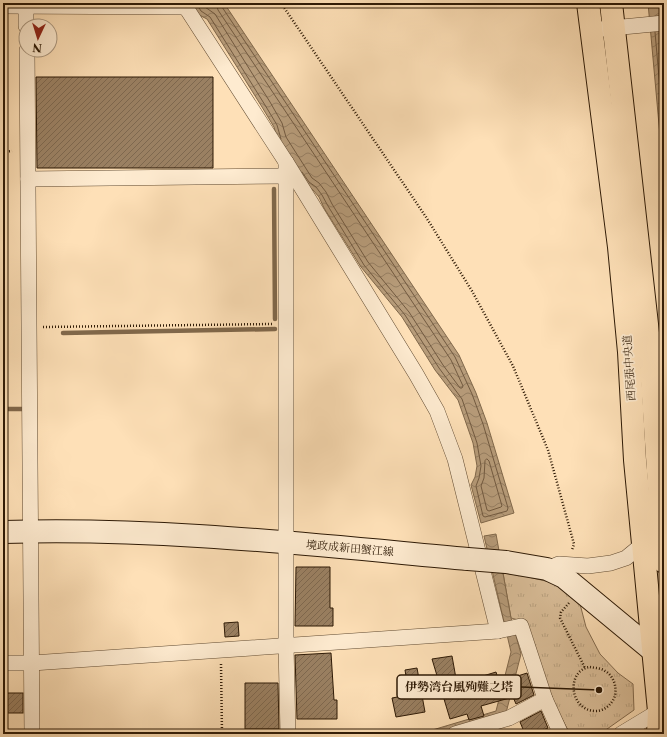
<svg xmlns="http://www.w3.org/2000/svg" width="667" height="737" viewBox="0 0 667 737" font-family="'Libre Caslon Text','Noto Serif JP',serif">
	<defs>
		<pattern id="grass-tufts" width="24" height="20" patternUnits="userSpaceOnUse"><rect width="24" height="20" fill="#dabe99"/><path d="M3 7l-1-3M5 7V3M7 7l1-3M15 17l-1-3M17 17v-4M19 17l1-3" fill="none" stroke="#bba382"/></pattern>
		<pattern id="water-waves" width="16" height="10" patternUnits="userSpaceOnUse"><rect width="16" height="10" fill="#b79c7a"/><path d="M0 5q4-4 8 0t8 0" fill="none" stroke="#957e62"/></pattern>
		<pattern id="building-hatch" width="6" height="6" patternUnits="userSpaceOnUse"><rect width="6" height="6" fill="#9a8062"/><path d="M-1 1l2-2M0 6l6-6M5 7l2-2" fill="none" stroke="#7e684f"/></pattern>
	</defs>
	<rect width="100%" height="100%" fill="#fee0b7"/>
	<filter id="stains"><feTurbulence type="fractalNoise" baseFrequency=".005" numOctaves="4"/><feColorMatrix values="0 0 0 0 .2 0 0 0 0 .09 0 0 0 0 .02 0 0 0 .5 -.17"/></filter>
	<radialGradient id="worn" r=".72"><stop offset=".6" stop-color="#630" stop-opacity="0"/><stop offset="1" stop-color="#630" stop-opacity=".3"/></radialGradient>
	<!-- grass -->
	<path fill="url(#grass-tufts)" stroke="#846c4f" d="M503,573L524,576L554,583L580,604L586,627L600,654L618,673L633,684L634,710L600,734H570L551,698L526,622L511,618Z"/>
	<!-- water -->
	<g fill="url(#water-waves)" stroke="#80684b">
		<path d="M191,3H224L459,355L476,393L487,423L514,513L481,523L471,485L475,477L477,466L473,443L458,400L435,370L402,317L361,267L324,208L319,197L313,190L306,185L278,141L274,127L262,107L207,19L199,15Z"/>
		<path d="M648,3H664V180Z"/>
		<path d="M496,534L511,618L521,654L506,713L433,734H419L496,711L511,652L484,536Z"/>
	</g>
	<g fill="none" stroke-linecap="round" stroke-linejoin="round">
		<!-- shore -->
		<g stroke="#725a40" stroke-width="1">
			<path d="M196,3L201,11L210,17L265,105L277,125L281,139"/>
			<path d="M202,3L205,7L215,14L270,102L282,123L286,137L312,178L319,183L326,192L332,204L368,262L409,312L443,365L460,388H462L463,386L451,360L218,10L216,3"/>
			<path d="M221,3L222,7L455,357L472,394L483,424L508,508L507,511L485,517L483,516L476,486L479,478L481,466L477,443L462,399L439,368L405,315L364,265L328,206L322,195L316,187L309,182L302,172"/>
			<path d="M655,32L664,134"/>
			<path d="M660,32L664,77"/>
			<path d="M487,459L489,461L502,506L501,507L489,511L487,510L481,486L484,478L485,461Z"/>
		</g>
		<!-- stream -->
		<g stroke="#80684b" stroke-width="4.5">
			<path d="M274,189L275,319"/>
			<path d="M63,333L275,329"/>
			<path d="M3,409H22"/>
		</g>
	</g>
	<!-- building -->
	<g fill="url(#building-hatch)" stroke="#2d1905">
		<path d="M36,77H213V168H37Z"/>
		<path d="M296,567H330V608H333V626H295Z"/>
		<path d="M238,622L239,636L225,637L224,623Z"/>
		<path d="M331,653L334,700H337V719H297L295,655Z"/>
		<path d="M452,656L457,684L496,672L499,682L527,673L534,695L516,704L513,697L481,706L484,716L469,720L467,714L450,719L432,659Z"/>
		<path d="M417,668L425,712L396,717L392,698L409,695L405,670Z"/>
		<path d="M245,683H278L279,729H245Z"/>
		<rect x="3" y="693" width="20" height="20"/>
		<path d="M541,711L548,728L535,734H525L520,722Z"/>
	</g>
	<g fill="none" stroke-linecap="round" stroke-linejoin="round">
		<!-- minor casing -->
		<g stroke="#614b32" stroke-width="16">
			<g id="minor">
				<path d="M26,3V26"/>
				<path d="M183,3L286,162L416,374L437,411L455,459L498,631"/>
				<path d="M3,6L186,7"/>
				<path d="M591,30L664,23"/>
				<path d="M27,50L32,734"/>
				<path d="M286,162V645L288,734"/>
				<path d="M28,179L286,176"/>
				<path d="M547,569L559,564L588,566L611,563L626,558L643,544"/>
				<path d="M3,663H32L498,631L521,626L545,699L561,734"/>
				<path d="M455,734L509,718L545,699"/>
				<path d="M621,734L664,708"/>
			</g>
		</g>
		<!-- secondary casing -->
		<g stroke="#2d1905" stroke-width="24">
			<g id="secondary">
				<path d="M3,532C157,527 314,545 468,559"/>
				<path d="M506,562L547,569L564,577L663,659"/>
			</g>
		</g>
		<!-- primary casing -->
		<g stroke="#2d1905" stroke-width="24">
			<g id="primary">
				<path d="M588,3L619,247L629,352L635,460L659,711L658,734"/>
				<path d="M611,3L650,351L664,562"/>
			</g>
		</g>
		<!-- path -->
		<g stroke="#2d1905" stroke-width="2.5" stroke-dasharray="1 2" stroke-linecap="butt">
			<path d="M281,3L426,217L472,291L513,366L548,450L574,544L572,550"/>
			<path d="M3,152L12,151"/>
			<path d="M43,327L272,324"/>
			<path d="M569,603L561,612L560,618L585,668"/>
			<path d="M221,664L222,734"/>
			<path d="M590,667C595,668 601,668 605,671C616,677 619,694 611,703C607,708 602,711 595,711C569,710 566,670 590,667Z"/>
		</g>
		<!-- minor -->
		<use href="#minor" stroke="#feebd0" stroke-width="15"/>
		<!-- secondary -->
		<use href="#secondary" stroke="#feebd0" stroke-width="22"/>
		<!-- primary -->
		<use href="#primary" stroke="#fee0b7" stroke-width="22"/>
		<!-- secondary-bridge casing -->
		<g stroke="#2d1905" stroke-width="24" stroke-linecap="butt">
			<path id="secondary-bridge" d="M468,559L506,562"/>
		</g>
		<!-- secondary-bridge -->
		<use href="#secondary-bridge" stroke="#feebd0" stroke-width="22"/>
	</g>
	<g text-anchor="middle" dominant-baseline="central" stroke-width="3.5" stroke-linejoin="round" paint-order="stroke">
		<!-- street labels -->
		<g font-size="11" fill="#2d1905" stroke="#feebd0">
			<text transform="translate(629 368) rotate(-94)">西尾張中央道</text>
			<text transform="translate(350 548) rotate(5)">境政成新田蟹江線</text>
		</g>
	</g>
	<!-- callouts -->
	<path fill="none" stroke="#2d1905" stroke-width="1.5" d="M599 690L521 687"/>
	<circle fill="#2d1905" stroke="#feebd0" stroke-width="1.5" cx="599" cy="690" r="4"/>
	<rect fill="#feebd0" stroke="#2d1905" stroke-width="1.5" x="397" y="675" width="124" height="24" rx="4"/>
	<g font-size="12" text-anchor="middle" font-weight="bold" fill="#2d1905">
		<text x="459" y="691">伊勢湾台風殉難之塔</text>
	</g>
	<!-- margin -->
	<rect width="667" height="737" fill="none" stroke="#fee0b7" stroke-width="16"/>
	<rect x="4" y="4" width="659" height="729" fill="none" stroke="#2d1905" stroke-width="2"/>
	<rect x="8" y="8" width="651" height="721" fill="none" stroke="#2d1905"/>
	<!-- north arrow -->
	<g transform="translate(38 38) rotate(184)"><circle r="19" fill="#feebd0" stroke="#aa977f"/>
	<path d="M0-3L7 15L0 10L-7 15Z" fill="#8f2418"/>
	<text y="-6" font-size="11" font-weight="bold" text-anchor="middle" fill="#2d1905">N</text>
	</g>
	<rect width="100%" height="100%" filter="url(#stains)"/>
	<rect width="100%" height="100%" fill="url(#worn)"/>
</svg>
